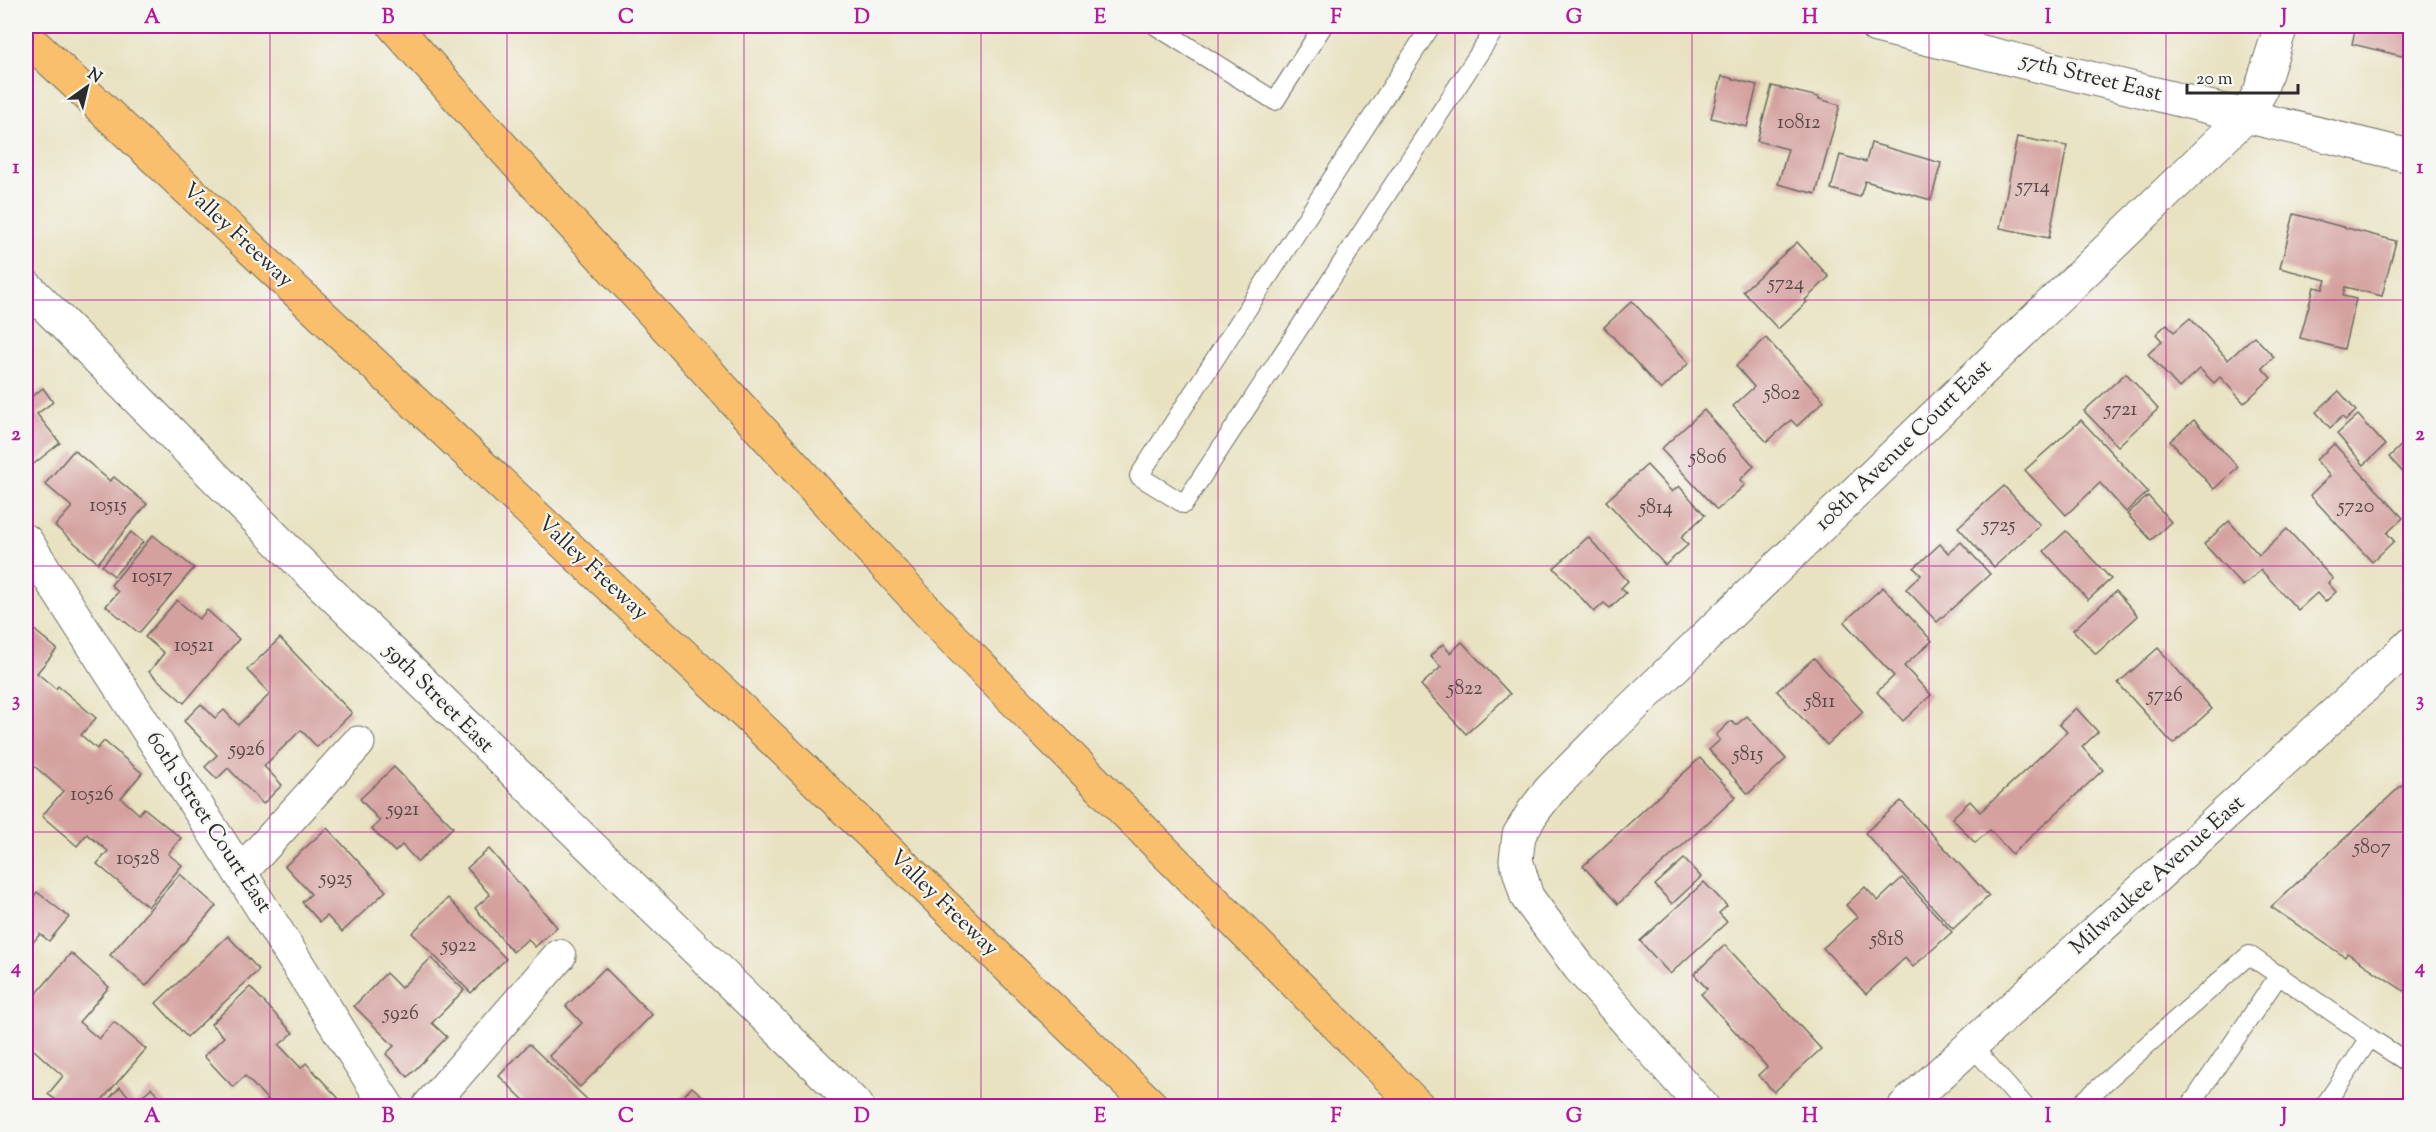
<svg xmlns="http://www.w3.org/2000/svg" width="2436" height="1132" viewBox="0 0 2436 1132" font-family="'Sorts Mill Goudy',serif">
	<rect width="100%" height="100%" fill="#f6f6f2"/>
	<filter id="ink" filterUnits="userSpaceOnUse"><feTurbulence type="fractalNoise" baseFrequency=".0167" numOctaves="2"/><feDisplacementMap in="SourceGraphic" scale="12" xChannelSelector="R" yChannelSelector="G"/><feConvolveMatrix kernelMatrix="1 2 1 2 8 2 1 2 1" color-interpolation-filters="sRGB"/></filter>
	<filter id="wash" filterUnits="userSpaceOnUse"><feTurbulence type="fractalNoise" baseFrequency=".008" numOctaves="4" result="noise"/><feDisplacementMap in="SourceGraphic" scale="24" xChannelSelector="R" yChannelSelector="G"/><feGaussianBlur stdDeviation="1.35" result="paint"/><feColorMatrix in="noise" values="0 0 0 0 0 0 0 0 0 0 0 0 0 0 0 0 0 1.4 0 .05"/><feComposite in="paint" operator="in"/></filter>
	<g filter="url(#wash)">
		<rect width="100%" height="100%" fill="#e8e2c1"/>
		<g id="blocks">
			<!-- building -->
			<g fill="#d4a19f">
				<path d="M2356,26H2410V58L2352,44Z"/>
				<path d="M1722,76L1757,85L1747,127L1711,118Z"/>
				<path d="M1772,86L1819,97V99L1840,105L1816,194L1778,184L1788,149L1757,141Z"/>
				<path d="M2017,137L2067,146L2049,238L2000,228Z"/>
				<path d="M1871,143L1941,163L1931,200L1865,181L1860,197L1831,189L1840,155L1866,162Z"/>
				<path d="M2294,214L2396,241L2382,296L2345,287L2343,296L2356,299L2344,349L2300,338L2314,287L2323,289L2326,280L2280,268Z"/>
				<path d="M1797,242L1829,277L1805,300L1807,302L1778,329L1743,291Z"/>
				<path d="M1632,301L1689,363L1661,390L1604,327Z"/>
				<path d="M2190,318L2228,360L2254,336L2274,357L2262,368L2271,378L2244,403L2220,377L2214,383L2200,369L2179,388L2148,354L2162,341L2156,334L2167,324L2174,332Z"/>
				<path d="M1766,338L1824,401L1797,426L1791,420L1767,442L1733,406L1754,387L1736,366Z"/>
				<path d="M2126,373L2158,409L2118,446L2084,411Z"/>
				<path d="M43,388L53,402L37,414L60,443L26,470V392L30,398Z"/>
				<path d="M2339,391L2356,411L2346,420L2342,417L2330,428L2316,412Z"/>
				<path d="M1704,410L1754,466L1740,480L1745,485L1717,510L1661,449Z"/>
				<path d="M2358,415L2385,445L2364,465L2337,434Z"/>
				<path d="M2081,420L2148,492L2126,512L2100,483L2066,515L2025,470Z"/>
				<path d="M2194,420L2238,467L2214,489L2170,441Z"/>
				<path d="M2410,437V480L2389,457Z"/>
				<path d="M2334,444L2403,518L2387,533L2394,541L2372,562L2310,495L2330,476L2316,460Z"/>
				<path d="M74,450L110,481L114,477L147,504L98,563L55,526L72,507L45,484Z"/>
				<path d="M1647,465L1672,492L1679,486L1705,515L1681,537L1688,545L1665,565L1606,501Z"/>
				<path d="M2004,486L2040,525L1994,567L1958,527Z"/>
				<path d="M2148,496L2171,522L2151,540L2127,514Z"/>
				<path d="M2229,521L2259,555L2287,529L2333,579L2328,583L2336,592L2325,602L2317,593L2298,610L2261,570L2243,586L2204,544Z"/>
				<path d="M2066,531L2111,579L2088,600L2044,551Z"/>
				<path d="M131,532L143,542L114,576L102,566Z"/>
				<path d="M153,535L194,568L139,633L106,606L118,592L111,585Z"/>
				<path d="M1588,537L1628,581L1621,588L1626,593L1610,608L1604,603L1594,612L1554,568Z"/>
				<path d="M1961,542L1990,574L1937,622L1906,589L1921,575L1914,568L1940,544L1948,553Z"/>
				<path d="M1883,587L1932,641L1904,666L1931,695L1903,721L1877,692L1894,676L1844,622Z"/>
				<path d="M2116,591L2138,616L2096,654L2073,630Z"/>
				<path d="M177,600L199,619L207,610L239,639L184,703L149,672L164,653L145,637Z"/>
				<path d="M26,623L57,649L37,673L56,689L58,686L96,718L81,735L97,749L104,741L142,773L121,798L139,814L144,808L181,838L168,854L182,865L148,907L97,864L108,851L87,834L77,846L42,816L63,791L26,759Z"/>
				<path d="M280,638L352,713L317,747L301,730L264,766L282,785L263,804L228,768L217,779L205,767L217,755L184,721L201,704L215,718L224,710L238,725L270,694L247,670Z"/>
				<path d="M1462,642L1510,694L1466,734L1421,685L1441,667L1430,656L1443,644L1450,653Z"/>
				<path d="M2158,648L2212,709L2173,744L2118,683Z"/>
				<path d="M1814,658L1863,712L1827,745L1777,691Z"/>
				<path d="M2076,708L2098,732L2082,747L2103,770L2012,854L1990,830L1975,843L1952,818L1970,801L1980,812L2067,732L2059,724Z"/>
				<path d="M1747,716L1786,759L1748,794L1709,750L1720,740L1716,735L1731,721L1736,725Z"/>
				<path d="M1700,758L1736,797L1618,904L1583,866Z"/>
				<path d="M394,767L453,827L418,862L402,845L395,852L372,829L380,821L360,799Z"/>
				<path d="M2403,784L2410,790V995L2347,953L2345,957L2271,907Z"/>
				<path d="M1901,801L1989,896L1953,929L1865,833Z"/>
				<path d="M327,828L386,891L342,932L327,916L320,922L302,902L311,894L285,866Z"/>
				<path d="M489,849L557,927L535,947L528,939L513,952L475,908L490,895L467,868Z"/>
				<path d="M1684,859L1701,877L1672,904L1655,885Z"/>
				<path d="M180,874L216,906L146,986L110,955Z"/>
				<path d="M1902,878L1952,932L1913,967L1905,958L1866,994L1823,948L1857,917L1846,905L1865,887L1878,901Z"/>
				<path d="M1704,882L1727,906L1719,913L1727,922L1670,974L1640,941Z"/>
				<path d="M37,892L69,917L49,941L40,934L26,951V907Z"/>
				<path d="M448,898L506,959L471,993L412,933Z"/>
				<path d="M228,936L259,970L187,1037L156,1003Z"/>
				<path d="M1725,945L1821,1049L1774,1092L1758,1075L1767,1067L1701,994L1707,989L1694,974Z"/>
				<path d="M71,953L109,987L79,1022L99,1039L114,1022L146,1049L97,1106H64L48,1094L63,1076L26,1043V1006Z"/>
				<path d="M431,958L464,990L432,1023L447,1037L408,1077L386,1054L394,1046L354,1006L386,973L401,988Z"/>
				<path d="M605,968L652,1015L580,1087L549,1056L582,1023L566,1006Z"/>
				<path d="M250,987L293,1033L279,1045L301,1068L306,1063L341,1101L336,1106H260L268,1100L245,1076L233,1087L204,1056L224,1037L211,1024Z"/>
				<path d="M529,1044L594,1106H530L499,1076Z"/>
				<path d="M120,1087L135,1103L151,1088L170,1106H102Z"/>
				<path d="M692,1087L714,1106H674Z"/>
			</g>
		</g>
	</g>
	<g filter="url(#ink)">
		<use href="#blocks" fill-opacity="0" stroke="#6d6b60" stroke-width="1.5"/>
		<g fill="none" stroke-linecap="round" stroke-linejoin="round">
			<!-- service casing -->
			<g stroke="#6d6b60" stroke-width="20">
				<g id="service">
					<path d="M1156,26L1275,101L1323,26"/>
					<path d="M1431,26L1139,476L1184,504L1497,26"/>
					<path d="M2370,1038L2410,1064"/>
					<path d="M1972,1046L2025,1106"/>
					<path d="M2078,1106L2249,955L2370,1038L2324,1106"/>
					<path d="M2190,1106L2279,975"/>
				</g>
			</g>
			<!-- minor casing -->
			<g stroke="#6d6b60" stroke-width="35">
				<g id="minor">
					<path d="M1876,26L2410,156"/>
					<path d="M26,286L300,563L857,1106"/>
					<path d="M26,541L240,873L387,1106"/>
					<path d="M240,873L358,743"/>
					<path d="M429,1106L559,956"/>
					<path d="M1702,1106L1579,967L1527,897L1516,860L1519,835L1533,812L1550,790L1611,728L2246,116L2260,92L2281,26"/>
				</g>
			</g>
			<!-- tertiary casing -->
			<g stroke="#6d6b60" stroke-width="35">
				<path id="tertiary" d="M1905,1106L2410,645"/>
			</g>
			<!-- motorway casing -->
			<g stroke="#6d6b60" stroke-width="35">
				<g id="motorway">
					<path d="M394,26L549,199L953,639L1418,1106"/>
					<path d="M26,37L783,749L1152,1106"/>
				</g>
			</g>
			<!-- service -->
			<use href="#service" stroke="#fff" stroke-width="18"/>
			<!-- minor -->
			<use href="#minor" stroke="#fff" stroke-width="33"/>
			<!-- tertiary -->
			<use href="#tertiary" stroke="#fff" stroke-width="33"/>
			<!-- motorway -->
			<use href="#motorway" stroke="#f9bf6d" stroke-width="33"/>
		</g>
	</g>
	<!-- grid -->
	<path fill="none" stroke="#b5179e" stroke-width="1.5" stroke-opacity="0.55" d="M270,26V1106M507,26V1106M744,26V1106M981,26V1106M1218,26V1106M1455,26V1106M1692,26V1106M1929,26V1106M2166,26V1106M26,300H2410M26,566H2410M26,832H2410"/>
	<g text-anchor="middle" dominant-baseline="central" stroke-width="4.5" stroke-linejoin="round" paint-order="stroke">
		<!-- number labels -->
		<g font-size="20" fill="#554848">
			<text x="1799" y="123">10812</text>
			<text x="2033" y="187">5714</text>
			<text x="1786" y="284">5724</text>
			<text x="1782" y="394">5802</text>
			<text x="2121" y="410">5721</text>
			<text x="1708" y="458">5806</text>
			<text x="108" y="506">10515</text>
			<text x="2356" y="507">5720</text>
			<text x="1656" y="508">5814</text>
			<text x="1999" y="526">5725</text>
			<text x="152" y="577">10517</text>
			<text x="194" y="646">10521</text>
			<text x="1465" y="689">5822</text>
			<text x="2165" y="696">5726</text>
			<text x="1820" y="702">5811</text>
			<text x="247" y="750">5926</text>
			<text x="1748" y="755">5815</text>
			<text x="92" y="795">10526</text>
			<text x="403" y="810">5921</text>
			<text x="2372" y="848">5807</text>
			<text x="138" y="859">10528</text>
			<text x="336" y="879">5925</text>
			<text x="1887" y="940">5818</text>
			<text x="459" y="946">5922</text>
			<text x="401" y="1014">5926</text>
		</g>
		<!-- street labels -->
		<g font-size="22" fill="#2b2b2b" stroke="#f6f6f2">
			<text transform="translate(2091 78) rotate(14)">57th Street East</text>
			<text transform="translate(237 236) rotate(43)">Valley Freeway</text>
			<text transform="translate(1904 446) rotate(-44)">108th Avenue Court East</text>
			<text transform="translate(592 569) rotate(43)">Valley Freeway</text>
			<text transform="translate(438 699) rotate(45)">59th Street East</text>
			<text transform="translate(208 823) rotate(57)">60th Street Court East</text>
			<text transform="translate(2158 876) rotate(-42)">Milwaukee Avenue East</text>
			<text transform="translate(943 904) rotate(44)">Valley Freeway</text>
		</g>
	</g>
	<!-- margin -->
	<rect width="2436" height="1132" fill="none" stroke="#f6f6f2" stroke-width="66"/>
	<!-- north arrow -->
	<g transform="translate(87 87) rotate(34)" stroke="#f6f6f2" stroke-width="4.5" paint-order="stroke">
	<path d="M0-4.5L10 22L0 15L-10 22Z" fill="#2b2b2b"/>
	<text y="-9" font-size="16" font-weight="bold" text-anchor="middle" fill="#2b2b2b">N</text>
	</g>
	<!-- scale -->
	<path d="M2187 84v9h111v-9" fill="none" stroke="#2b2b2b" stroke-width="3"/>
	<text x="2196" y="84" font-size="18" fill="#2b2b2b" stroke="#f6f6f2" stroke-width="4.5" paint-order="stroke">20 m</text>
	<rect x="33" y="33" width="2370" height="1066" fill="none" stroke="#b5179e" stroke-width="2"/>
	<g font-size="20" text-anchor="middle" font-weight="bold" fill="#b5179e">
		<text x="152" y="23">A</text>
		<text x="388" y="23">B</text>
		<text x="626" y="23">C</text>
		<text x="862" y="23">D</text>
		<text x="1100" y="23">E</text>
		<text x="1336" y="23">F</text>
		<text x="1574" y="23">G</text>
		<text x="1810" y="23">H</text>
		<text x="2048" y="23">I</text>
		<text x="2284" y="23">J</text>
		<text x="16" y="173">1</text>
		<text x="2420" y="173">1</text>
		<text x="16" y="440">2</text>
		<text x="2420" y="440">2</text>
		<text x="16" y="706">3</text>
		<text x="2420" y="706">3</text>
		<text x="16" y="973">4</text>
		<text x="2420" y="973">4</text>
		<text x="152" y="1122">A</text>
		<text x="388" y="1122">B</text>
		<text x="626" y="1122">C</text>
		<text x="862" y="1122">D</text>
		<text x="1100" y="1122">E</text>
		<text x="1336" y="1122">F</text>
		<text x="1574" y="1122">G</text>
		<text x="1810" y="1122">H</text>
		<text x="2048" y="1122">I</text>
		<text x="2284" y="1122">J</text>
	</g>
</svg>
